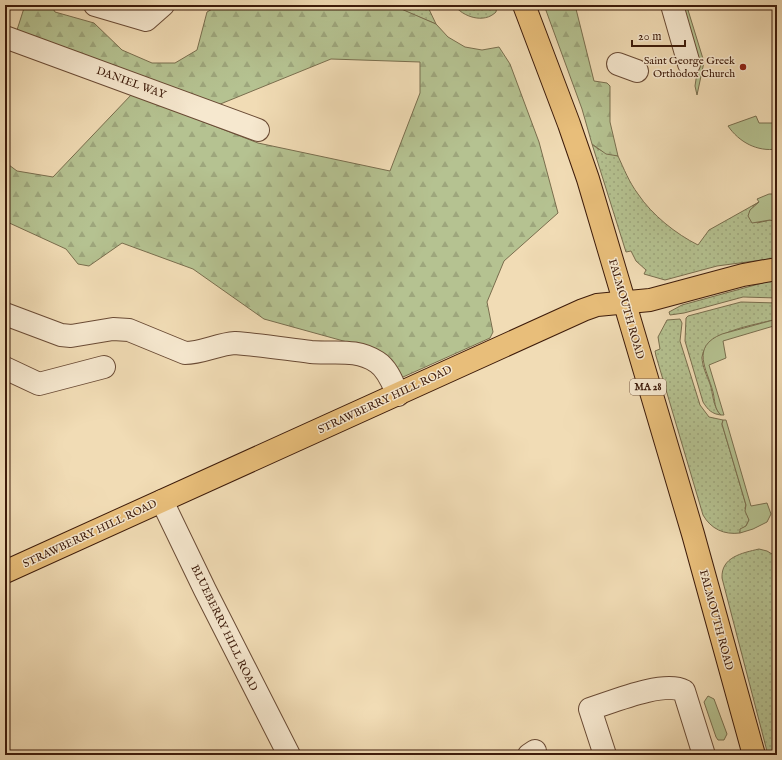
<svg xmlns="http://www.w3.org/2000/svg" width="782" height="760" viewBox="0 0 782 760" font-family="'IM FELL English',serif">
	<defs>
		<pattern id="grass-dots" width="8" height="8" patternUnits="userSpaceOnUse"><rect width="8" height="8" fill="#b5c291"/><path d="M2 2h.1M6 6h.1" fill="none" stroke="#9da67c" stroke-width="1.8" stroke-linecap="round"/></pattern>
		<pattern id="forest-firs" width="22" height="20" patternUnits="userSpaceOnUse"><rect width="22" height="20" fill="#b5c291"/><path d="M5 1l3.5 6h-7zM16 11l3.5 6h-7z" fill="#9da67c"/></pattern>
	</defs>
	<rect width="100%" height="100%" fill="#f1dcb5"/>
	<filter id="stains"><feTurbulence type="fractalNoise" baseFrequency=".005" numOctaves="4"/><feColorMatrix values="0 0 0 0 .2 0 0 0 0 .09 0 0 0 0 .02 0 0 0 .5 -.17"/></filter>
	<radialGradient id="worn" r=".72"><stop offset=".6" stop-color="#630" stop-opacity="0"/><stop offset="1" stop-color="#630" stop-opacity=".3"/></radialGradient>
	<!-- grass -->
	<g fill="url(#grass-dots)" stroke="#796e4e">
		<path d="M392,5H427L436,24L395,7Z"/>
		<path d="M454,5H497L496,12C484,24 463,17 454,5Z"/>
		<path d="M592,144L598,149L618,156C624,169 629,182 638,194C652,215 676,234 698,245L709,230L759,202L753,206L757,223L770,220L777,222L775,241L777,258L717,266L665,280L644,274L646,270L636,261L631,251L626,252Z"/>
		<path d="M777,279V298L743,297L684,313L670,315L669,312L682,305Z"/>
		<path d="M741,302L777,303V319C756,325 705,331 702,357C702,366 707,376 710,384C713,393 713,408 721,415C712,414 708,410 703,402L685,341L686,318L688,316Z"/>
		<path d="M680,319L682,323L680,341L700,405L709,417L723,420L722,424L746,505L745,508L749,520L746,526L740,531V533C724,535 711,529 703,515L656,356L655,351L660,349L658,337L667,320Z"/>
		<path d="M759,549L767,551L777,557V755H768L722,578C721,557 742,553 759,549Z"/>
	</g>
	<!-- forest -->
	<g fill="url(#forest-firs)" stroke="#796e4e">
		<path d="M25,5H51L55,12L94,23L122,50L152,63H175L197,50L207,12L219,5H392L436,24L448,37L465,47L482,50L499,47L510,64L539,142L558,213L504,261L487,302L493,332L490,338L403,377H399L376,350L264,319L193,269L122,243L89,266L78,264L66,249L5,221V162L17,171L53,177L132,94L258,143L390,171L420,93V62L331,59L213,107L17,30Z"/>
		<path d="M544,5H575L594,81L607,83L610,86V122L618,156L606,154L592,144L582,109Z"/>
	</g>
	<!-- garden -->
	<g fill="#b5c291" stroke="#796e4e">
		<path d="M687,6L693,8L688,10L704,62L697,95L695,86L698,66L684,8Z"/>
		<path d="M756,116L759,123H777V149C757,152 739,142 728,126Z"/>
		<path d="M769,194H777V222L770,220L752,223L748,216L750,210L759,202L757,199Z"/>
		<path d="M777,319V325L723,341L726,358L709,365L724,415H721C714,409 715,400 713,392C707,369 690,347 722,334Z"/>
		<path d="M723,420H726L751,506L767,503L771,514L767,522L753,529L740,533V529L746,526L749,520L745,511L746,505L722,424Z"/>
		<path d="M708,696L714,699L727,734L724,740H718L716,737L704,702Z"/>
	</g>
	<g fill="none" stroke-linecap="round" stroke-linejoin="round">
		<!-- minor casing -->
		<g stroke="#6a4b35" stroke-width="24">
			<g id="minor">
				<path d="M95,5L146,20L163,5"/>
				<path d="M672,5L689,64"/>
				<path d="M5,37L258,130"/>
				<path d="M618,64L637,71"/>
				<path d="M5,314L61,335L71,336L113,329L129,330L185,353C202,353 218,344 235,343C261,345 286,349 311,352C334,354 356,348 377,362C388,369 393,384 398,395"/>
				<path d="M5,368L39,384L104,367"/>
				<path d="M162,501L205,590L289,755"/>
				<path d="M529,755L535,751"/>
				<path d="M605,755L590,709C612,702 664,680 684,691L704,755"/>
			</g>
		</g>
		<!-- major casing -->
		<g stroke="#3d1b0a" stroke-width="24">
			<g id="major">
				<path d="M524,5L569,124L588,179L693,534L754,755"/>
				<path d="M5,572L583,310L597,305L650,300L743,275L777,269"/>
			</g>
		</g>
		<!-- minor -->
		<use href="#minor" stroke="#f6e8cf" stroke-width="22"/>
		<!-- major -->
		<use href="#major" stroke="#e8be7a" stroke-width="22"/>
	</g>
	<!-- markers -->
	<circle fill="#8f2418" stroke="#f6e8cf" stroke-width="1.5" cx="743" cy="67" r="4"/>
	<g text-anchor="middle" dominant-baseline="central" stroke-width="3" stroke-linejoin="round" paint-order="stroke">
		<!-- shield labels -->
		<rect fill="#f6e8cf" stroke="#745845" stroke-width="1" x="630" y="379" width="36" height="16" rx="3"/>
		<g font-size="10" font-weight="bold" fill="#3d1b0a">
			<text x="648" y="387">MA 28</text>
		</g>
		<!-- poi labels -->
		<g font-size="11" fill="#3d1b0a" stroke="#f6e8cf" text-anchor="end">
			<text x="735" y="61">Saint George Greek<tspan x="735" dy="13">Orthodox Church</tspan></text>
		</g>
		<!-- street labels -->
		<g font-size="11" fill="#3d1b0a" stroke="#f6e8cf">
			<text transform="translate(131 83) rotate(20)">DANIEL WAY</text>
			<text transform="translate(626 309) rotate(74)">FALMOUTH ROAD</text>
			<text transform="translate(385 400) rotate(-25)">STRAWBERRY HILL ROAD</text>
			<text transform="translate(90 534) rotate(-25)">STRAWBERRY HILL ROAD</text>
			<text transform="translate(716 620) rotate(75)">FALMOUTH ROAD</text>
			<text transform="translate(224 628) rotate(64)">BLUEBERRY HILL ROAD</text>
		</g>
	</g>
	<!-- margin -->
	<rect width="782" height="760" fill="none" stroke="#f1dcb5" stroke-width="20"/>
	<rect x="6" y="6" width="770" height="748" fill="none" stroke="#3d1b0a" stroke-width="2"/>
	<rect x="10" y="10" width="762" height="740" fill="none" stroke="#3d1b0a"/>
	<!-- scale -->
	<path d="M632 40v6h53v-6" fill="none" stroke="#3d1b0a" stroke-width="2"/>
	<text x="638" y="40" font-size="12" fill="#3d1b0a" stroke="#f6e8cf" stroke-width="3" paint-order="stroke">20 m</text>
	<rect width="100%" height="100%" filter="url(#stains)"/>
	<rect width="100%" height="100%" fill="url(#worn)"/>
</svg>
